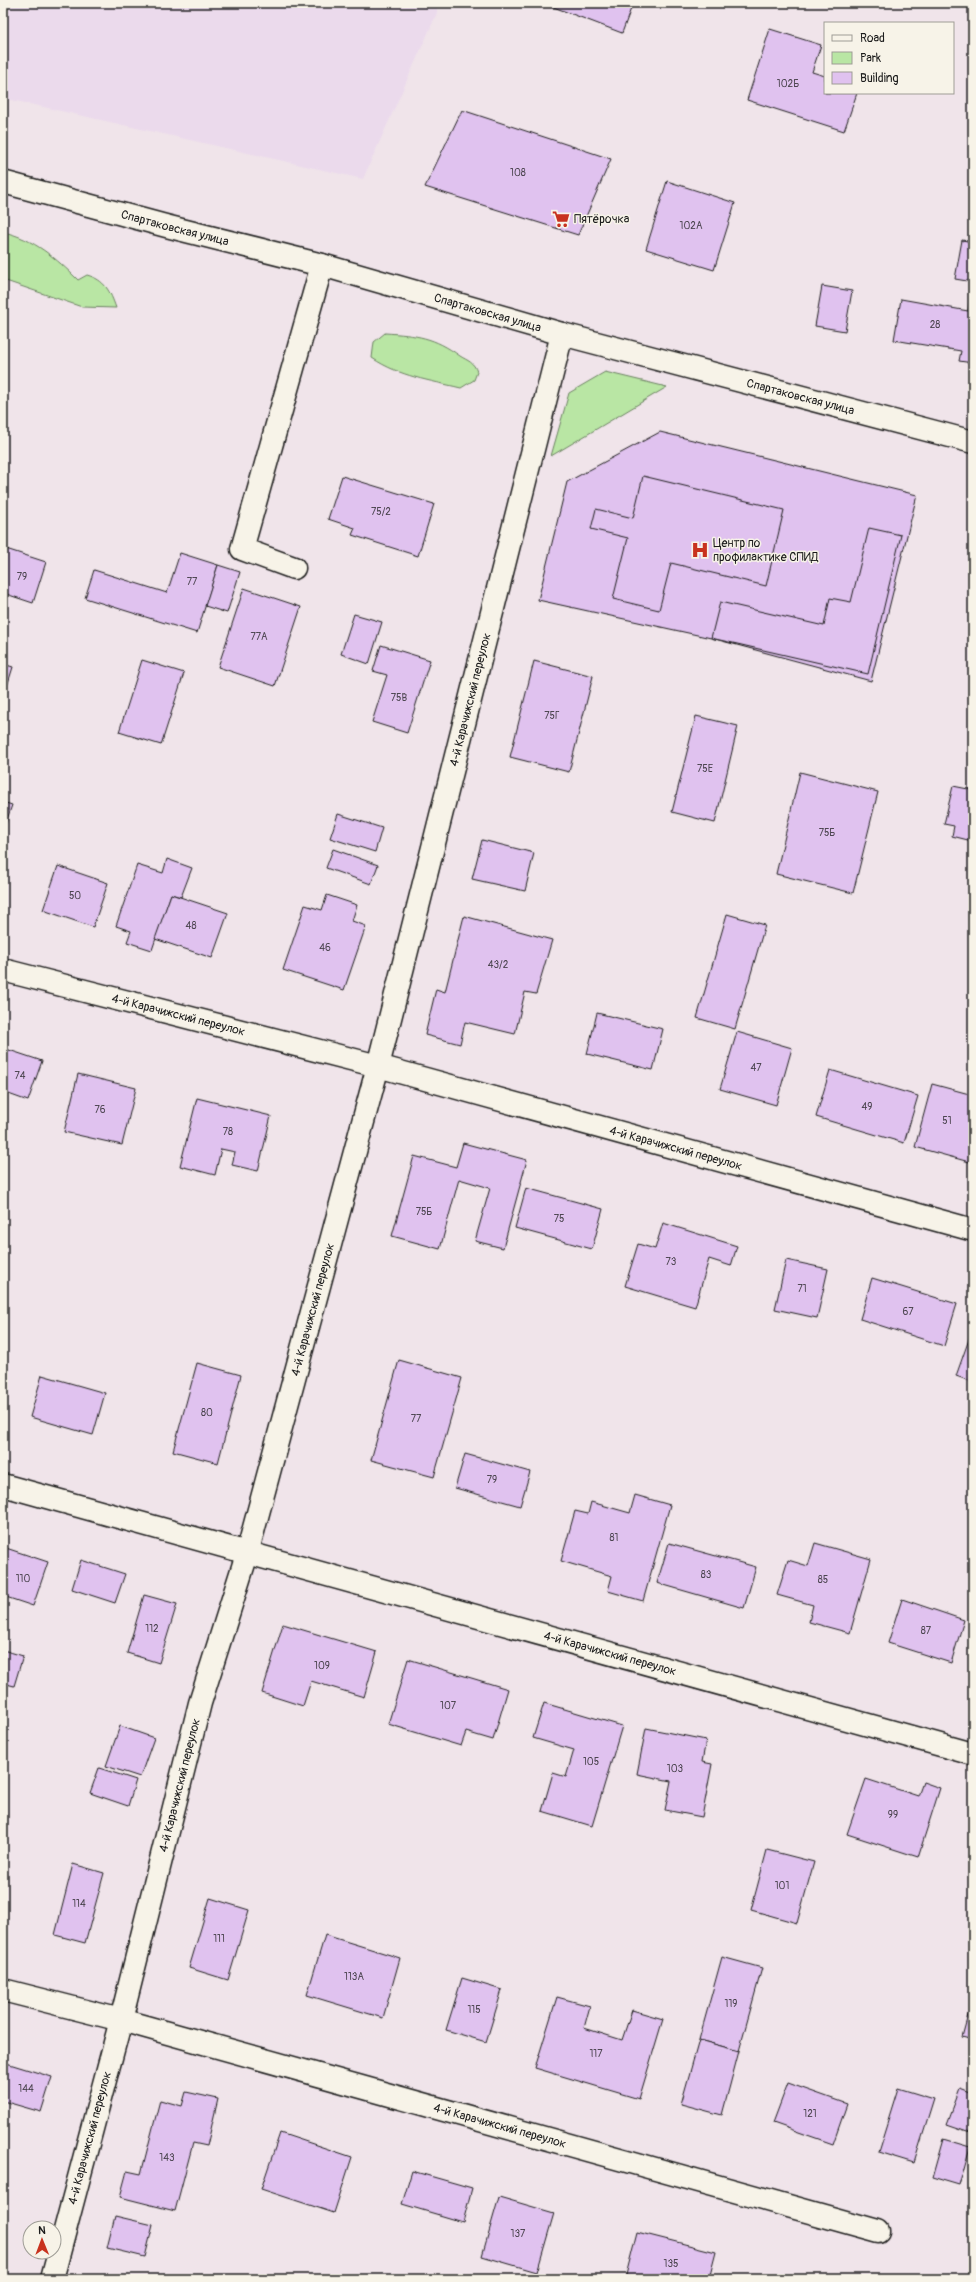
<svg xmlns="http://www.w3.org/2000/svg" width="976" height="2282" viewBox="0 0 976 2282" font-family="Pangolin,sans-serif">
	<rect width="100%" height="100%" fill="#f0e4ea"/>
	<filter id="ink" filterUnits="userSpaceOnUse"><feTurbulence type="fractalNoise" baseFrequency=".025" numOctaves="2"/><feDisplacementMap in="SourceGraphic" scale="8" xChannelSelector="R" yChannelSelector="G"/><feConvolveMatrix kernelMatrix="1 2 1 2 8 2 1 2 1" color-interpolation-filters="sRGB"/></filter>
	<g filter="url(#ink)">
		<!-- built -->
		<path fill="#ebdaec" d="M3,3H437V13L363,179L3,98Z"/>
		<!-- green -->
		<g fill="#b9e6a4" stroke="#6a8160">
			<path d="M3,232C33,238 57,259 78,280L87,275C105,280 110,291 116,308L82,307L3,280Z"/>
			<path d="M385,333C417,335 434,337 460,356C468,361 474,362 477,372L474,380L461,388C428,380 401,377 372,358L374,342Z"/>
			<path d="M605,372L667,387L551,456L569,393Z"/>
		</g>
		<!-- building -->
		<g fill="#e0c2ef" stroke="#1c1c1c">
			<path d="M543,3H633L622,33Z"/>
			<path d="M770,29L821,45L812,72L825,76V93H857L844,131L747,100Z"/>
			<path d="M462,110L611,159L578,235L425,187Z"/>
			<path d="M667,181L735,203L714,270L646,249Z"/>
			<path d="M962,240L973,242V282L955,279Z"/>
			<path d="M973,283V363L959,361L961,351L894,340L901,299L968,311Z"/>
			<path d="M822,286L852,291L845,331L815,326Z"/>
			<path d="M660,432L917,495L871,681L711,638L538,600L567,482Z"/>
			<path d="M342,476L434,504L418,556L352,535L355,528L328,519Z"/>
			<path d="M643,476L784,510L766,586L671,563L659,610L613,599L628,538L591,529L596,509L633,518Z"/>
			<path d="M869,528L901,535L868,674L711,638L720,602L824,626L830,598L851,602Z"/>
			<path d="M3,548L46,562L33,603L3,593Z"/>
			<path d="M180,553L218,565L197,633L85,598L94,570L167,593Z"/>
			<path d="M218,565L240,572L227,613L205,606Z"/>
			<path d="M244,588L301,607L275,686L218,667Z"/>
			<path d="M354,614L382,622L369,664L341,654Z"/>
			<path d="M381,645L430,660L407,733L372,722L387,675L373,671Z"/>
			<path d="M142,660L184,673L161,745L119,732Z"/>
			<path d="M534,661L593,676L569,772L510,757Z"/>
			<path d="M3,664L13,667L3,699Z"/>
			<path d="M696,716L738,726L715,823L672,812Z"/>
			<path d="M800,772L878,792L853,893L776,874Z"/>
			<path d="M953,786L973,790L972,841L952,836L954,826L944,824Z"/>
			<path d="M3,802L12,805L3,831Z"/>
			<path d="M338,814L382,828L375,852L330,838Z"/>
			<path d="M482,840L534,853L525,891L472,879Z"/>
			<path d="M333,849L378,865L371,884L326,868Z"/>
			<path d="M167,859L192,868L181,897L171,894L152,950L127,942L131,931L116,926L137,865L163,873Z"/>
			<path d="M58,866L108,883L93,927L43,910Z"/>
			<path d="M171,894L228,913L212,958L155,939Z"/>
			<path d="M327,895L357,905L352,921L366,926L344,990L283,970L305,905L322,910Z"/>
			<path d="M727,914L765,925L735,1029L697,1018Z"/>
			<path d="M464,916L552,940L536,994L525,992L515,1034L465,1022L460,1044L425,1035L436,989L445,992Z"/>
			<path d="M597,1013L663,1029L653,1070L587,1054Z"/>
			<path d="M737,1032L792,1048L776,1105L720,1089Z"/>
			<path d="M3,1048L42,1061L28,1101L3,1092Z"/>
			<path d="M830,1070L918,1096L904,1143L816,1117Z"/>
			<path d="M78,1074L136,1088L122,1145L64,1132Z"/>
			<path d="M932,1084L973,1095V1163L915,1147Z"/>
			<path d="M197,1098L271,1116L258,1171L232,1165L235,1152L221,1149L215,1175L180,1166Z"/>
			<path d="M463,1143L527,1160L503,1248L475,1241L490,1188L459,1179L440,1249L392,1236L414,1156L456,1167Z"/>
			<path d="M526,1188L603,1209L592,1249L515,1228Z"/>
			<path d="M663,1223L737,1246L731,1266L709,1259L695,1307L625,1286L638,1244L655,1249Z"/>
			<path d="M786,1260L828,1269L817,1318L775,1309Z"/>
			<path d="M872,1278L957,1304L944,1346L860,1319Z"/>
			<path d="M973,1328V1382L956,1376Z"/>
			<path d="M399,1360L462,1378L434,1477L371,1460Z"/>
			<path d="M197,1363L241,1375L218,1463L173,1451Z"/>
			<path d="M42,1375L105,1393L93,1435L30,1417Z"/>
			<path d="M465,1454L530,1472L520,1506L455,1488Z"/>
			<path d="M635,1495L670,1505L643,1601L608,1591L612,1576L561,1561L575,1511L588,1514L591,1502L630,1513Z"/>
			<path d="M669,1543L756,1567L744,1608L657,1583Z"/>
			<path d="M815,1543L871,1559L850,1633L809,1622L813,1605L777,1595L788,1560L808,1566Z"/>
			<path d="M3,1547L48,1562L33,1606L3,1596Z"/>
			<path d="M81,1560L125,1574L115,1603L72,1589Z"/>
			<path d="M144,1595L177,1604L159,1663L127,1653Z"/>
			<path d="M902,1599L964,1620L951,1663L888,1643Z"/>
			<path d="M283,1624L377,1652L364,1697L311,1681L303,1706L262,1693Z"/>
			<path d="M3,1650L23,1656L14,1686L3,1683Z"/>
			<path d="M408,1659L508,1689L493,1740L466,1732L461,1746L388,1724Z"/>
			<path d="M544,1703L622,1726L592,1826L542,1811L553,1773L566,1777L574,1750L533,1738Z"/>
			<path d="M120,1726L154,1738L140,1777L106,1766Z"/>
			<path d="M646,1728L706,1740L702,1762L712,1764L702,1817L665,1810L671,1781L637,1774Z"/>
			<path d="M99,1768L136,1780L128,1806L90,1793Z"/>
			<path d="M866,1779L918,1796L923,1782L940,1788L918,1857L847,1834Z"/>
			<path d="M767,1850L814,1862L797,1923L751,1910Z"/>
			<path d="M73,1864L104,1873L85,1943L55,1935Z"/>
			<path d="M210,1898L249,1910L228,1980L189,1968Z"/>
			<path d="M325,1935L400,1958L383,2018L307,1995Z"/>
			<path d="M722,1957L762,1968L739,2051L699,2040Z"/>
			<path d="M462,1978L502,1990L486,2042L446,2030Z"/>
			<path d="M557,1997L590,2006L584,2028L622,2040L632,2010L663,2019L639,2099L535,2068Z"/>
			<path d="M973,1997V2040L962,2037Z"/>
			<path d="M699,2040L739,2051L722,2115L681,2104Z"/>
			<path d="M3,2062L52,2077L41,2112L3,2101Z"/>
			<path d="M788,2083L847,2104L833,2144L773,2123Z"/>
			<path d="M898,2088L934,2099L914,2163L878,2152Z"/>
			<path d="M960,2089L973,2094V2133L947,2124Z"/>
			<path d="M186,2092L218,2099L207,2146L193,2143L175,2211L120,2197L127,2171L141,2174L160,2100L182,2106Z"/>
			<path d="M280,2133L352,2157L334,2213L261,2189Z"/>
			<path d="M943,2139L970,2147L959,2186L932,2178Z"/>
			<path d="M412,2171L472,2188L463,2222L402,2204Z"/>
			<path d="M499,2197L554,2213L537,2272L482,2256Z"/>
			<path d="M115,2216L153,2225L145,2257L107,2248Z"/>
			<path d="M637,2232L716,2252L709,2279H666L657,2276L656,2279H625Z"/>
		</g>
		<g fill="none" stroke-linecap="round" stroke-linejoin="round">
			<!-- minor casing -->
			<g stroke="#1c1c1c" stroke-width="25">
				<g id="minor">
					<path id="s1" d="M3,182L166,226L322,265L562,334L973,442"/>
					<path d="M294,568L242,549L322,265"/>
					<path id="s2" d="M3,970L378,1066L973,1230"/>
					<path id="s3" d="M3,1485L973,1754"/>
					<path id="s4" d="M3,1990L121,2020L878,2231"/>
					<path id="s5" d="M52,2279L121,2020L200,1703L247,1554L378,1066L562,334"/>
				</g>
			</g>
			<!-- minor -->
			<use href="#minor" stroke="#f7f3e8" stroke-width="22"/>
		</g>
	</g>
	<!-- icons -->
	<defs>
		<g id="supermarket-bare" transform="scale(1.38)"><path d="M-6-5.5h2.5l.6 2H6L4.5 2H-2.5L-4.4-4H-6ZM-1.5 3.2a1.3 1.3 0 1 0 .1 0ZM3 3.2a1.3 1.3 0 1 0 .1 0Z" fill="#c8321e" stroke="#f7f3e8" stroke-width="2.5" paint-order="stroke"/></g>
		<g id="hospital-bare" transform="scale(1.38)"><path d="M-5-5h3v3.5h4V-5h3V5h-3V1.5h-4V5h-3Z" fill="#c8321e" stroke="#f7f3e8" stroke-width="2.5" paint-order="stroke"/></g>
	</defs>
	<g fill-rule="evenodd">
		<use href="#supermarket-bare" x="561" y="219"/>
		<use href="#hospital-bare" x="700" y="550"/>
	</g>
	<g text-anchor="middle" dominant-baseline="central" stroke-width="3" stroke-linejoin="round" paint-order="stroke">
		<!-- number labels -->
		<g font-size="10" fill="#4d4651">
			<text x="788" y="84">102Б</text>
			<text x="518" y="173">108</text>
			<text x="691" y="226">102А</text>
			<text x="935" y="325">28</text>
			<text x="381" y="512">75/2</text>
			<text x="22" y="577">79</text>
			<text x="192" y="582">77</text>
			<text x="259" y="637">77А</text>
			<text x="399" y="698">75В</text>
			<text x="552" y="716">75Г</text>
			<text x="705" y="769">75Е</text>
			<text x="827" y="833">75Б</text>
			<text x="75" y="896">50</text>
			<text x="191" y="926">48</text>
			<text x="325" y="948">46</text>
			<text x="498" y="965">43/2</text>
			<text x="756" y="1068">47</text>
			<text x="20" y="1076">74</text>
			<text x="867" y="1107">49</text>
			<text x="100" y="1110">76</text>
			<text x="947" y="1121">51</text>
			<text x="228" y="1132">78</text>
			<text x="424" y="1212">75Б</text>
			<text x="559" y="1219">75</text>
			<text x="671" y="1262">73</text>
			<text x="802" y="1289">71</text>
			<text x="908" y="1312">67</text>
			<text x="207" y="1413">80</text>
			<text x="416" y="1419">77</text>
			<text x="492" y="1480">79</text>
			<text x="614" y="1538">81</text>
			<text x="706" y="1575">83</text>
			<text x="23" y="1579">110</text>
			<text x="823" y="1580">85</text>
			<text x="152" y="1629">112</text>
			<text x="926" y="1631">87</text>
			<text x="322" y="1666">109</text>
			<text x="448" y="1706">107</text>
			<text x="591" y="1762">105</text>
			<text x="675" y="1769">103</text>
			<text x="893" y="1815">99</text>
			<text x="782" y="1886">101</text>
			<text x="79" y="1904">114</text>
			<text x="219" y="1939">111</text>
			<text x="354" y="1977">113А</text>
			<text x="731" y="2004">119</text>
			<text x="474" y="2010">115</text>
			<text x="596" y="2054">117</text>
			<text x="26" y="2089">144</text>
			<text x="810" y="2114">121</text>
			<text x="167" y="2158">143</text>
			<text x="518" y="2234">137</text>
			<text x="671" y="2264">135</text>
		</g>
		<!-- poi labels -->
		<g font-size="12" fill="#1c1c1c" stroke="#f7f3e8" text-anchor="start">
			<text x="574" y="219">Пятёрочка</text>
			<text x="713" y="543">Центр по<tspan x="713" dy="14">профилактике СПИД</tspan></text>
		</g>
		<!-- street labels -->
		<g font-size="12" fill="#1c1c1c" stroke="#f7f3e8">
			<text stroke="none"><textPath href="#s1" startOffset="178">Спартаковская улица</textPath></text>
			<text stroke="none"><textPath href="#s1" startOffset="502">Спартаковская улица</textPath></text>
			<text stroke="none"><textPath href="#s1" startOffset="826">Спартаковская улица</textPath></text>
			<text stroke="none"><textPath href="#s5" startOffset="1634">4-й Карачижский переулок</textPath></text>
			<text stroke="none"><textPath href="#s2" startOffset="181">4-й Карачижский переулок</textPath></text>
			<text stroke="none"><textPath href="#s2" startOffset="696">4-й Карачижский переулок</textPath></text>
			<text stroke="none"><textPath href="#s5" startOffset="1004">4-й Карачижский переулок</textPath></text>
			<text stroke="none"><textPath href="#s3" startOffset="630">4-й Карачижский переулок</textPath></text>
			<text stroke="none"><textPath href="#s5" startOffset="510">4-й Карачижский переулок</textPath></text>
			<text stroke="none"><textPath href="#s4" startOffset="515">4-й Карачижский переулок</textPath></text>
			<text stroke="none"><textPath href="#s5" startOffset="146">4-й Карачижский переулок</textPath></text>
		</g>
	</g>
	<!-- margin -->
	<rect width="976" height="2282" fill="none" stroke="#f7f3e8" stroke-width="16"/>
	<rect x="8" y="8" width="960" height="2266" fill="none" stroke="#1c1c1c" stroke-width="1.5" filter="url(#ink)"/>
	<!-- legend -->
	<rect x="824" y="22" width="130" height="72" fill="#f7f3e8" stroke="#9f9d96"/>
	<rect x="832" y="35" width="20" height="6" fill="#f7f3e8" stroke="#9f9d96"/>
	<text x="860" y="42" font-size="12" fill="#1c1c1c">Road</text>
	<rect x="832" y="52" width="20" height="12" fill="#b9e6a4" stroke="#9f9d96"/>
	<text x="860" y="62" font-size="12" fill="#1c1c1c">Park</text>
	<rect x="832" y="72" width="20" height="12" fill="#e0c2ef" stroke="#9f9d96"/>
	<text x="860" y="82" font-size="12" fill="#1c1c1c">Building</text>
	<!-- north arrow -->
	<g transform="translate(42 2240) rotate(359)"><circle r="19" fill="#f7f3e8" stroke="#9f9d96"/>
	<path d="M0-3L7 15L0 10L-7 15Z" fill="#c8321e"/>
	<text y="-6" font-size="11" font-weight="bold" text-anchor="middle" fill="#1c1c1c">N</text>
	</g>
</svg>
